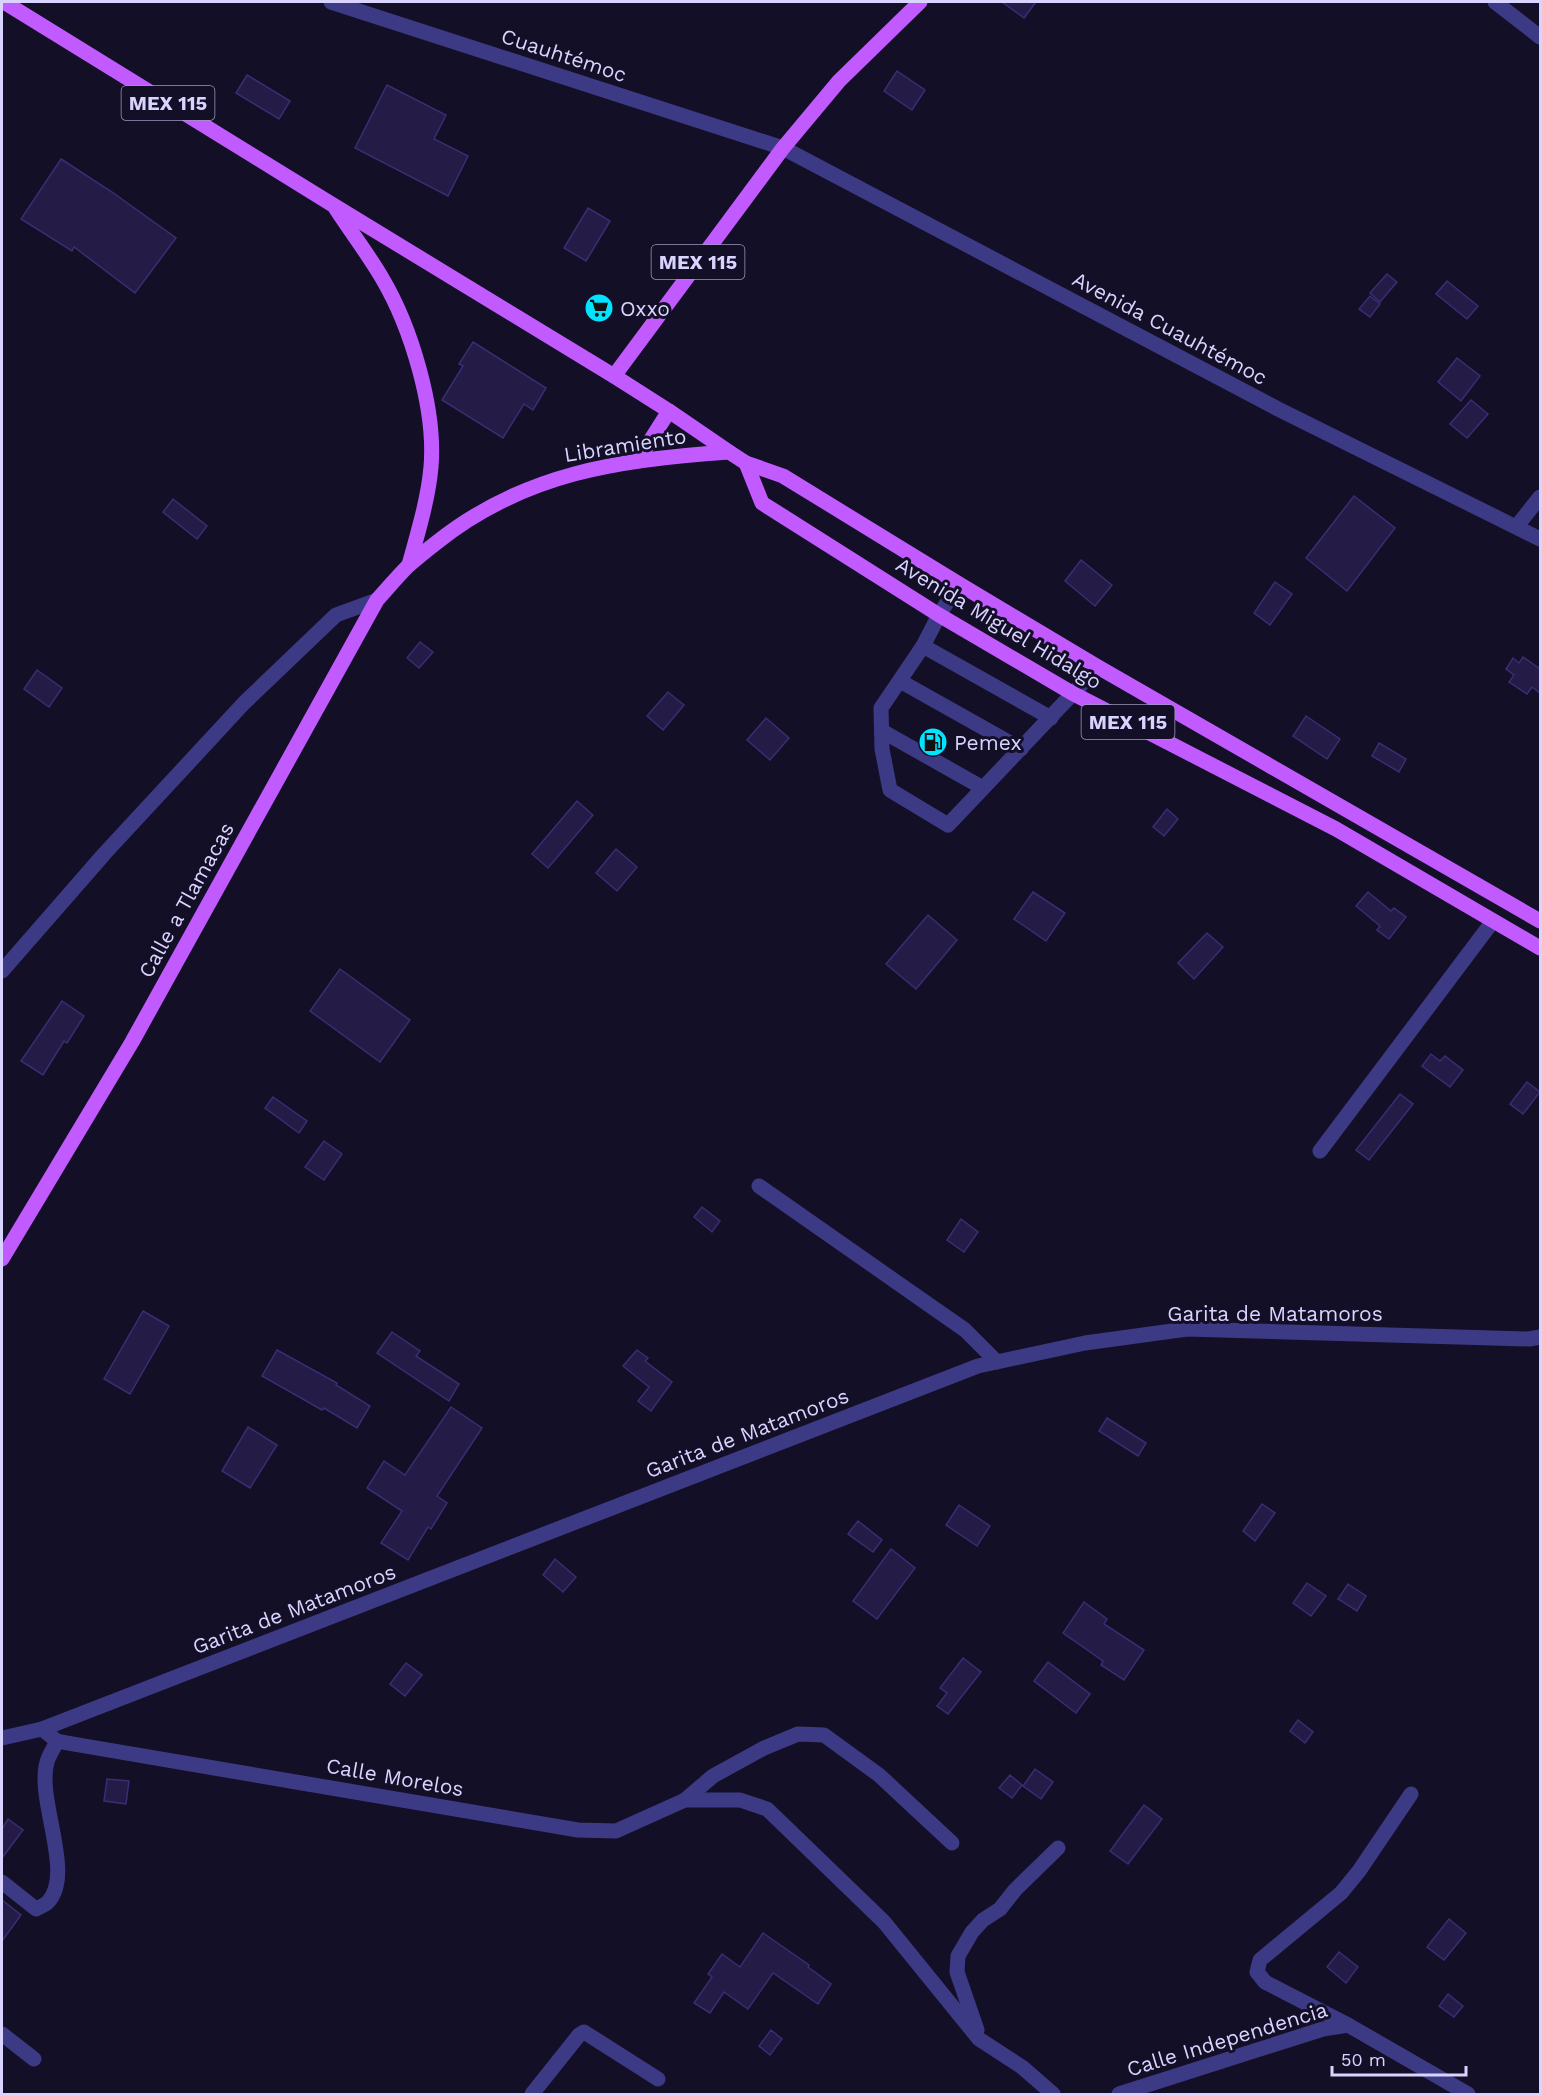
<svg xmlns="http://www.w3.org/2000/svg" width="1542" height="2096" viewBox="0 0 1542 2096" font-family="'Work Sans',sans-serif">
	<rect width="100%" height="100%" fill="#130f26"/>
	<!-- building -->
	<g fill="#241b47" stroke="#3b2d73" stroke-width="1.5">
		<path d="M1002,2H1036L1024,18Z"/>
		<path d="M897,71L925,90L912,110L884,91Z"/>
		<path d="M247,75L290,101L279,119L236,93Z"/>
		<path d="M387,85L446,115L434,139L468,156L448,196L355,148Z"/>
		<path d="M61,159L112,192L176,238L135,293L74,247L72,251L21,219Z"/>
		<path d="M588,208L610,221L586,261L564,248Z"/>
		<path d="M1387,274L1397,282L1380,302L1370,293Z"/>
		<path d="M1447,281L1478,306L1467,319L1436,294Z"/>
		<path d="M1370,296L1380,304L1370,317L1359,309Z"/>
		<path d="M473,342L546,388L533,410L524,404L503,438L442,400L463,366L459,364Z"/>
		<path d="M1457,358L1480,376L1461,401L1438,382Z"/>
		<path d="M1471,400L1488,414L1467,438L1450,424Z"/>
		<path d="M1354,496L1395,528L1347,591L1306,558Z"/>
		<path d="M173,499L207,526L197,539L163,512Z"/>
		<path d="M1081,560L1112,585L1095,606L1065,581Z"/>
		<path d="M1275,582L1292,594L1270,625L1254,613Z"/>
		<path d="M420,642L433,652L419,668L407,658Z"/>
		<path d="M1523,657L1540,669V693L1532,687L1527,694L1509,682L1514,675L1506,669L1513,658L1519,663Z"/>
		<path d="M37,670L62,688L49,707L24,689Z"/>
		<path d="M668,692L684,705L663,730L647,716Z"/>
		<path d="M1306,716L1340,739L1327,759L1293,736Z"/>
		<path d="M766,718L789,738L770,760L747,740Z"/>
		<path d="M1379,743L1406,759L1399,772L1372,756Z"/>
		<path d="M577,801L593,815L548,868L532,854Z"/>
		<path d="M1167,809L1178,819L1164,836L1153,827Z"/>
		<path d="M616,849L637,867L617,891L596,873Z"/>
		<path d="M1033,892L1065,913L1046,941L1014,919Z"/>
		<path d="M1368,892L1391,911L1394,908L1406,917L1389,939L1377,930L1380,926L1356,906Z"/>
		<path d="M928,915L957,940L916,989L886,964Z"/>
		<path d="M1207,933L1223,947L1194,979L1178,963Z"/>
		<path d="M340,969L410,1020L380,1062L310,1011Z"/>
		<path d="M62,1001L84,1016L67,1043L64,1041L43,1075L21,1061Z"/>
		<path d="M1431,1054L1440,1061L1445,1056L1463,1070L1450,1087L1422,1066Z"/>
		<path d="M1527,1082L1540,1092L1523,1114L1510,1104Z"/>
		<path d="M1400,1094L1413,1104L1369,1160L1356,1150Z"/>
		<path d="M273,1097L307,1121L299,1133L265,1108Z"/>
		<path d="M324,1141L342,1154L324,1180L305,1167Z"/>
		<path d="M702,1207L720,1221L712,1232L694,1217Z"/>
		<path d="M961,1219L978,1232L964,1252L947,1240Z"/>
		<path d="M143,1311L169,1326L130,1394L104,1379Z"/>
		<path d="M392,1332L420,1351L416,1356L459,1384L449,1401L377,1353Z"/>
		<path d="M277,1350L337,1383L336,1385L370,1406L357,1428L324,1408L322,1410L262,1376Z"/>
		<path d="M637,1350L648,1358L645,1361L672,1382L651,1411L638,1401L649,1387L623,1366Z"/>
		<path d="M451,1407L482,1428L437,1496L447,1503L431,1529L428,1527L408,1560L381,1543L402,1511L367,1488L384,1461L405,1475Z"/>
		<path d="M1107,1418L1146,1443L1138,1456L1099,1431Z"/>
		<path d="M248,1427L277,1445L250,1488L222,1471Z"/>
		<path d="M1262,1504L1275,1513L1255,1541L1243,1531Z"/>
		<path d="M959,1505L990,1526L977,1546L946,1525Z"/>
		<path d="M858,1521L882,1540L873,1552L848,1534Z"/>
		<path d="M891,1549L915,1568L877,1619L853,1601Z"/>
		<path d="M555,1559L576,1577L563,1592L543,1575Z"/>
		<path d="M1307,1583L1326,1596L1311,1616L1293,1603Z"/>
		<path d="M1348,1584L1366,1596L1357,1611L1338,1599Z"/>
		<path d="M1084,1602L1107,1619L1104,1624L1144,1650L1124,1680L1101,1665L1103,1661L1063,1633Z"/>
		<path d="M963,1658L981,1672L948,1714L937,1706L947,1693L940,1688Z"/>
		<path d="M1048,1662L1090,1694L1076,1713L1034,1681Z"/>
		<path d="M406,1663L422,1675L405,1696L390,1684Z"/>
		<path d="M1298,1720L1313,1732L1305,1743L1290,1731Z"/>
		<path d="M1035,1769L1053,1782L1041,1799L1023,1786Z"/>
		<path d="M1010,1775L1022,1785L1012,1798L999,1788Z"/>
		<path d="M107,1779L129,1781L126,1804L104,1801Z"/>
		<path d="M1144,1805L1162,1819L1128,1864L1110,1851Z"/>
		<path d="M8,1819L23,1830L2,1858V1829Z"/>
		<path d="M2,1900L21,1915L2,1941Z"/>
		<path d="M1449,1919L1466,1933L1444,1960L1427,1947Z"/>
		<path d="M763,1933L809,1965L808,1967L831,1984L818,2004L773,1973L748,2009L724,1992L710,2013L694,2003L712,1977L708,1974L722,1954L740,1967Z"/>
		<path d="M1339,1952L1358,1967L1346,1983L1327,1967Z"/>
		<path d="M1448,1994L1463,2006L1454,2017L1439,2006Z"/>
		<path d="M771,2030L782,2039L770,2055L759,2046Z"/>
	</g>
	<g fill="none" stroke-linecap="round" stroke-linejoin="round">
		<!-- minor -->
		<g stroke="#3d3a85" stroke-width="15">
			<path d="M331,2L783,148L1278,409L1540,539"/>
			<path d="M1495,2L1540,37"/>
			<path d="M1517,526L1540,497"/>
			<path d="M959,584L939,615L923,646L881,708L882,749L890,790L948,825L1098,667"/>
			<path d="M923,646L1051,718"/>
			<path d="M900,681L1021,749"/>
			<path d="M882,731L983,788"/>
			<path d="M2,971L105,853L244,703L336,615L377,600"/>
			<path d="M1320,1151L1493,921"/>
			<path d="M759,1186L965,1330L997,1362"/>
			<path d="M42,1729L57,1741L73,1744L578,1830L616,1831L685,1800H740L767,1809L884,1922L979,2039L1022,2067L1053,2094"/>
			<path d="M2,1738L42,1729L978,1366L1085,1343L1187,1329L1529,1339L1540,1337"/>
			<path d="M1411,1794L1359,1871L1341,1893L1260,1960L1257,1972L1265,1982L1348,2025L1468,2094"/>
			<path d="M685,1800L713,1776L764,1748L798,1734L824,1735L879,1775L952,1843"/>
			<path d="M2,1882L36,1909C40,1907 45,1905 48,1902C75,1873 36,1800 47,1762C49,1755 54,1748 57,1741"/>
			<path d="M977,2030L957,1972L958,1956L972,1932L983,1920L1000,1909L1015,1890L1058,1848"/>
			<path d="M2,2034L34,2059"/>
			<path d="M532,2094L579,2035L584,2032L658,2079"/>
			<path d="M1119,2094L1323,2029L1348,2025"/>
		</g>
		<!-- major -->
		<g stroke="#c25bff" stroke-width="15">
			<path d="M4,2L333,205L614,376L669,411L729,452L746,463L783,476L959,584L1098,667L1540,921"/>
			<path d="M336,209C351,232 368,254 382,278C411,327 436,409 431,467C428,500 418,532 409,565"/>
			<path d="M614,376L783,148L839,81L920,2"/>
			<path d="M638,460L669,411"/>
			<path d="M746,463L762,503L939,615L1072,693L1336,829L1540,948"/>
			<path d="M2,1259L132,1042L377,600C387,589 397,577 408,566C417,558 427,550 436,543C523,473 621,459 729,452"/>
		</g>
	</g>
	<!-- icons -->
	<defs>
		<g id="supermarket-disc" transform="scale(1.5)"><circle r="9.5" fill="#00e5ff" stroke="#130f26"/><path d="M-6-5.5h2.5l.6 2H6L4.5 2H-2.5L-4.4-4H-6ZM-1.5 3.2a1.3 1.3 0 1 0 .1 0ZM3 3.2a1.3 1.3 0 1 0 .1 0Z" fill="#111"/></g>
		<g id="fuel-disc" transform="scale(1.5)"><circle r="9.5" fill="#00e5ff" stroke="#130f26"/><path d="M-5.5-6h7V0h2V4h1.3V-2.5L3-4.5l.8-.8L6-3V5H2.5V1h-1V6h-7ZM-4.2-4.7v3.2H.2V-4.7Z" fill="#111"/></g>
	</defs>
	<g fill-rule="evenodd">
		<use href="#supermarket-disc" x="599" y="308"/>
		<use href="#fuel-disc" x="933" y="742"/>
	</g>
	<g text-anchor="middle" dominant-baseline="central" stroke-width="6" stroke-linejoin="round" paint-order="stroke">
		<!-- shield labels -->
		<g fill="#130f26" stroke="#9e99be" stroke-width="1.5">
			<rect x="121.5" y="86" width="93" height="34" rx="4.5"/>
			<rect x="651.5" y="245" width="93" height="34" rx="4.5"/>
			<rect x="1081.5" y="705" width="93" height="34" rx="4.5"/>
		</g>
		<g font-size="20" font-weight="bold" fill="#d9d4ff">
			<text x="168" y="103">MEX 115</text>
			<text x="698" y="262">MEX 115</text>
			<text x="1128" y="722">MEX 115</text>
		</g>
		<!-- street labels -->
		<g font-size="21" fill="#d9d4ff" stroke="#130f26">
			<text transform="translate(564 55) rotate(18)">Cuauhtémoc</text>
			<text transform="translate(1170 328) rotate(28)">Avenida Cuauhtémoc</text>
			<text transform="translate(625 445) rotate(-9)">Libramiento</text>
			<text transform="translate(999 623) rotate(31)">Avenida Miguel Hidalgo</text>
			<text transform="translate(186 900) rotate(-61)">Calle a Tlamacas</text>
			<text x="1275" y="1313">Garita de Matamoros</text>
			<text transform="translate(747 1433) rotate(-21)">Garita de Matamoros</text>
			<text transform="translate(294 1609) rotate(-21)">Garita de Matamoros</text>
			<text transform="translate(395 1777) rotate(10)">Calle Morelos</text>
			<text transform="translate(1227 2039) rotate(-17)">Calle Independencia</text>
		</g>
		<!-- poi labels -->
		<g font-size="21" fill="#d9d4ff" stroke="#130f26" text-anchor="start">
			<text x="620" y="308">Oxxo</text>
			<text x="954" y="742">Pemex</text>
		</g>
	</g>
	<!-- border -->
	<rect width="1542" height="2096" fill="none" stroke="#d9d4ff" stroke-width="6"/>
	<!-- scale -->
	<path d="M1332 2066v9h134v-9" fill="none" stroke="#d9d4ff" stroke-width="3"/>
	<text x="1341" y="2066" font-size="18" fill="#d9d4ff" stroke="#130f26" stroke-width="4.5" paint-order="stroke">50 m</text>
</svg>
